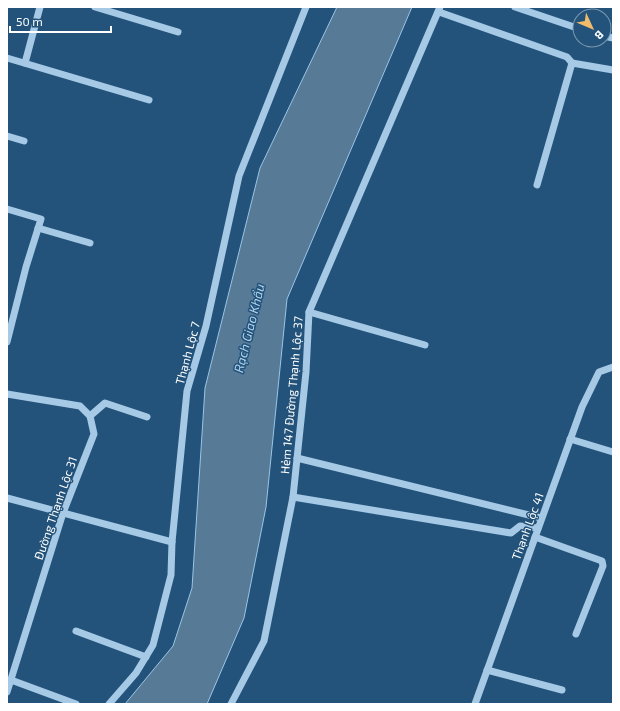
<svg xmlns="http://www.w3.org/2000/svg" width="620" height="711" viewBox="0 0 620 711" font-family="'Exo 2',sans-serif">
	<rect width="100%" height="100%" fill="#23537b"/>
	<!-- water -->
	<path fill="#577a97" stroke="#9bc5e6" d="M337,7H412L287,299L266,507L244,618L207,704H125L173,646L192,588L205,388L260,168Z"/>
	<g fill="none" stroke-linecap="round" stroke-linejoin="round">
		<!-- minor -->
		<g stroke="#a6c9e5" stroke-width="7">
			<path d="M95,7L178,32"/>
			<path d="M515,7L580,29"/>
			<path d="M439,12L567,57L572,63L537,185"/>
			<path d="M604,36L613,38"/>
			<path d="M7,58L149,100"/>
			<path d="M25,63L40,7"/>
			<path d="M572,63L613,70"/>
			<path d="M7,136L24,141"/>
			<path d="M7,209L41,219L26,267L7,342"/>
			<path d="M38,228L90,243"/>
			<path d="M309,312L425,345"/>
			<path d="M7,394L80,406L90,416L94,434L63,513L7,692"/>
			<path d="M90,416L105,403L147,417"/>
			<path d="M570,439L613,452"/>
			<path d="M297,458L541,518"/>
			<path d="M293,497L511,533L520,526L538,528"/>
			<path d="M7,498L172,542"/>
			<path d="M535,537L602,561L603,566L576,634"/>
			<path d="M76,631L146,657"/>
			<path d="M487,670L562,690"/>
			<path d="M11,680L76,704"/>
			<path d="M109,704L136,673L153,645L171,575L172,542L187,391L206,326L239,176L306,7"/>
			<path d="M231,704L264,641L293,497L306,372L309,312L440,7"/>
			<path d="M475,704L582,407L599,372L613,367"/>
		</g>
	</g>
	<g text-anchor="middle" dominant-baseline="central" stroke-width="3" stroke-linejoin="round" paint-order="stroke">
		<!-- street labels -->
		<g font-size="12" fill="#fff" stroke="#23537b">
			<text transform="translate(187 353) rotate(-75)">Thạnh Lộc 7</text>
			<text transform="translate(291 395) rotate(-85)">Hẻm 147 Đường Thạnh Lộc 37</text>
			<text transform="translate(55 508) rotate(-71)">Đường Thạnh Lộc 31</text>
			<text transform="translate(527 526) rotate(-70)">Thạnh Lộc 41</text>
		</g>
		<!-- water labels -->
		<g font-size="13" font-style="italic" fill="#b2d3ed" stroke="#23537b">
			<text transform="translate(249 328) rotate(-76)">Rạch Giao Khẩu</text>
		</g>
	</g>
	<!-- border -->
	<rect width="620" height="711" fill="none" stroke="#ffffff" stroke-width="16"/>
	<!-- north arrow -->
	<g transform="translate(592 28) rotate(134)"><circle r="19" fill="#23537b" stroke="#7b98b0"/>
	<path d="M0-3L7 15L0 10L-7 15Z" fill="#f0bb6a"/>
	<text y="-6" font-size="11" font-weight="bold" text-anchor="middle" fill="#ffffff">B</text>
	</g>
	<!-- scale -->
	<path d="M10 26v6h101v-6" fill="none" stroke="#ffffff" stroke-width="2"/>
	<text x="16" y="26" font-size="12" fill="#ffffff" stroke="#23537b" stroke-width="3" paint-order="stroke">50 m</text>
</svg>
